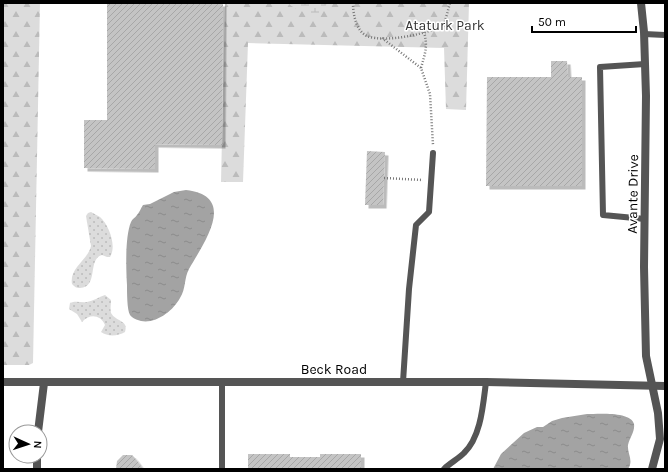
<svg xmlns="http://www.w3.org/2000/svg" width="668" height="472" viewBox="0 0 668 472" font-family="Karla,sans-serif">
	<defs>
		<pattern id="green-dots" width="8" height="8" patternUnits="userSpaceOnUse"><rect width="8" height="8" fill="#dcdcdc"/><path d="M2 2h.1M6 6h.1" fill="none" stroke="#bbb" stroke-width="1.8" stroke-linecap="round"/></pattern>
		<pattern id="forest-firs" width="22" height="20" patternUnits="userSpaceOnUse"><rect width="22" height="20" fill="#dcdcdc"/><path d="M5 1l3.5 6h-7zM16 11l3.5 6h-7z" fill="#bbb"/></pattern>
		<pattern id="wetland-marsh" width="20" height="14" patternUnits="userSpaceOnUse"><rect width="20" height="14" fill="#dcdcdc"/><path d="M1 5h8M5 5V1M11 12h8M15 12V8" fill="none" stroke="#bbb"/></pattern>
		<pattern id="water-ripples" width="26" height="14" patternUnits="userSpaceOnUse"><rect width="26" height="14" fill="#a3a3a3"/><path d="M2 4q2-2 4 0t4 0M15 11q2-2 4 0t4 0" fill="none" stroke="#8b8b8b"/></pattern>
		<pattern id="building-hatch" width="6" height="6" patternUnits="userSpaceOnUse"><rect width="6" height="6" fill="#c4c4c4"/><path d="M-1 1l2-2M0 6l6-6M5 7l2-2" fill="none" stroke="#a7a7a7"/></pattern>
		<filter id="shadow"><feDropShadow dx="3.5" dy="3.5" stdDeviation="0" flood-color="#0004"/></filter>
	</defs>
	<rect width="100%" height="100%" fill="#fff"/>
	<!-- green -->
	<g fill="url(#green-dots)">
		<path d="M91,212C94,214 97,215 100,217C109,225 117,246 110,257H107L102,255C87,259 99,287 80,288C76,288 75,287 72,284C69,268 88,260 91,246L86,216L88,213Z"/>
		<path d="M105,295L111,300C111,304 110,309 111,313C116,322 129,320 125,332C118,336 108,337 101,332L105,325C100,314 89,314 82,322L77,314L69,309L70,303C76,300 81,303 87,302C93,301 99,297 105,295Z"/>
	</g>
	<!-- forest -->
	<g fill="url(#forest-firs)">
		<path d="M3,3H40L33,363L29,365H3Z"/>
		<path d="M225,3H469L466,110L446,109L444,48L248,43L243,182H221Z"/>
	</g>
	<!-- wetland -->
	<path fill="url(#wetland-marsh)" d="M288,3H327L324,10L318,14C308,13 296,11 288,3Z"/>
	<!-- water -->
	<g fill="url(#water-ripples)">
		<path d="M186,190C239,196 203,244 189,269C184,278 186,289 180,298C173,311 156,324 141,321C137,320 132,318 130,315C127,310 127,292 127,285C126,269 125,236 131,222C132,219 135,218 137,215C139,213 141,208 143,205L150,204L174,192Z"/>
		<path d="M587,414C597,414 631,411 634,424C635,432 630,437 628,445C627,454 634,460 628,469H493L501,454L524,433L537,427H543L552,421L562,418Z"/>
	</g>
	<!-- building -->
	<g fill="url(#building-hatch)" filter="url(#shadow)">
		<path d="M107,3H223L222,145L155,144V169L84,168V120H107Z"/>
		<path d="M551,61H567L568,77H582V186H486L487,77H551Z"/>
		<path d="M367,151L385,152L383,205H365Z"/>
		<path d="M248,454H290V457H320V454H361V469H248Z"/>
		<path d="M123,455H132L135,458L143,469H116L117,461Z"/>
	</g>
	<g fill="none" stroke-linecap="round" stroke-linejoin="round">
		<!-- path -->
		<g stroke="#777" stroke-width="2.5" stroke-dasharray="1 2" stroke-linecap="butt">
			<path d="M353,3C353,14 356,31 367,36C386,43 427,34 444,25L450,3"/>
			<path d="M382,38L421,68L430,94L433,145"/>
			<path d="M421,68C425,54 428,46 424,32"/>
			<path d="M384,178L423,180"/>
		</g>
		<!-- service -->
		<g stroke="#555" stroke-width="6">
			<path d="M644,34L665,35"/>
			<path d="M645,219L603,215L600,67L645,64"/>
			<path d="M403,382L409,289L416,225L429,212L433,153"/>
			<path d="M222,469V381"/>
			<path d="M444,469C450,463 458,459 464,453C481,437 483,405 486,382"/>
		</g>
		<!-- minor -->
		<g stroke="#555" stroke-width="8">
			<path d="M641,3L644,32L646,96L644,267L646,356L658,413L660,439L652,469"/>
			<path d="M38,432L44,383"/>
			<path d="M37,469V456"/>
		</g>
		<!-- tertiary -->
		<path stroke="#555" stroke-width="8" d="M3,382H486L665,386"/>
	</g>
	<g text-anchor="middle" dominant-baseline="central" stroke-width="3" stroke-linejoin="round" paint-order="stroke">
		<!-- park labels -->
		<g font-size="14" fill="#333" stroke="#fff">
			<text x="445" y="25">Ataturk Park</text>
		</g>
		<!-- street labels -->
		<g font-size="14" fill="#000" stroke="#fff">
			<text transform="translate(633 194) rotate(-89)">Avante Drive</text>
			<text x="334" y="369">Beck Road</text>
		</g>
	</g>
	<!-- border -->
	<rect width="668" height="472" fill="none" stroke="#000000" stroke-width="8"/>
	<!-- north arrow -->
	<g transform="translate(28 444) rotate(93)"><circle r="19" fill="#ffffff" stroke="#999999"/>
	<path d="M0-3L7 15L0 10L-7 15Z" fill="#000000"/>
	<text y="-6" font-size="11" font-weight="bold" text-anchor="middle" fill="#000000">N</text>
	</g>
	<!-- scale -->
	<path d="M532 26v6h104v-6" fill="none" stroke="#000000" stroke-width="2"/>
	<text x="538" y="26" font-size="12" fill="#000000" stroke="#ffffff" stroke-width="3" paint-order="stroke">50 m</text>
</svg>
